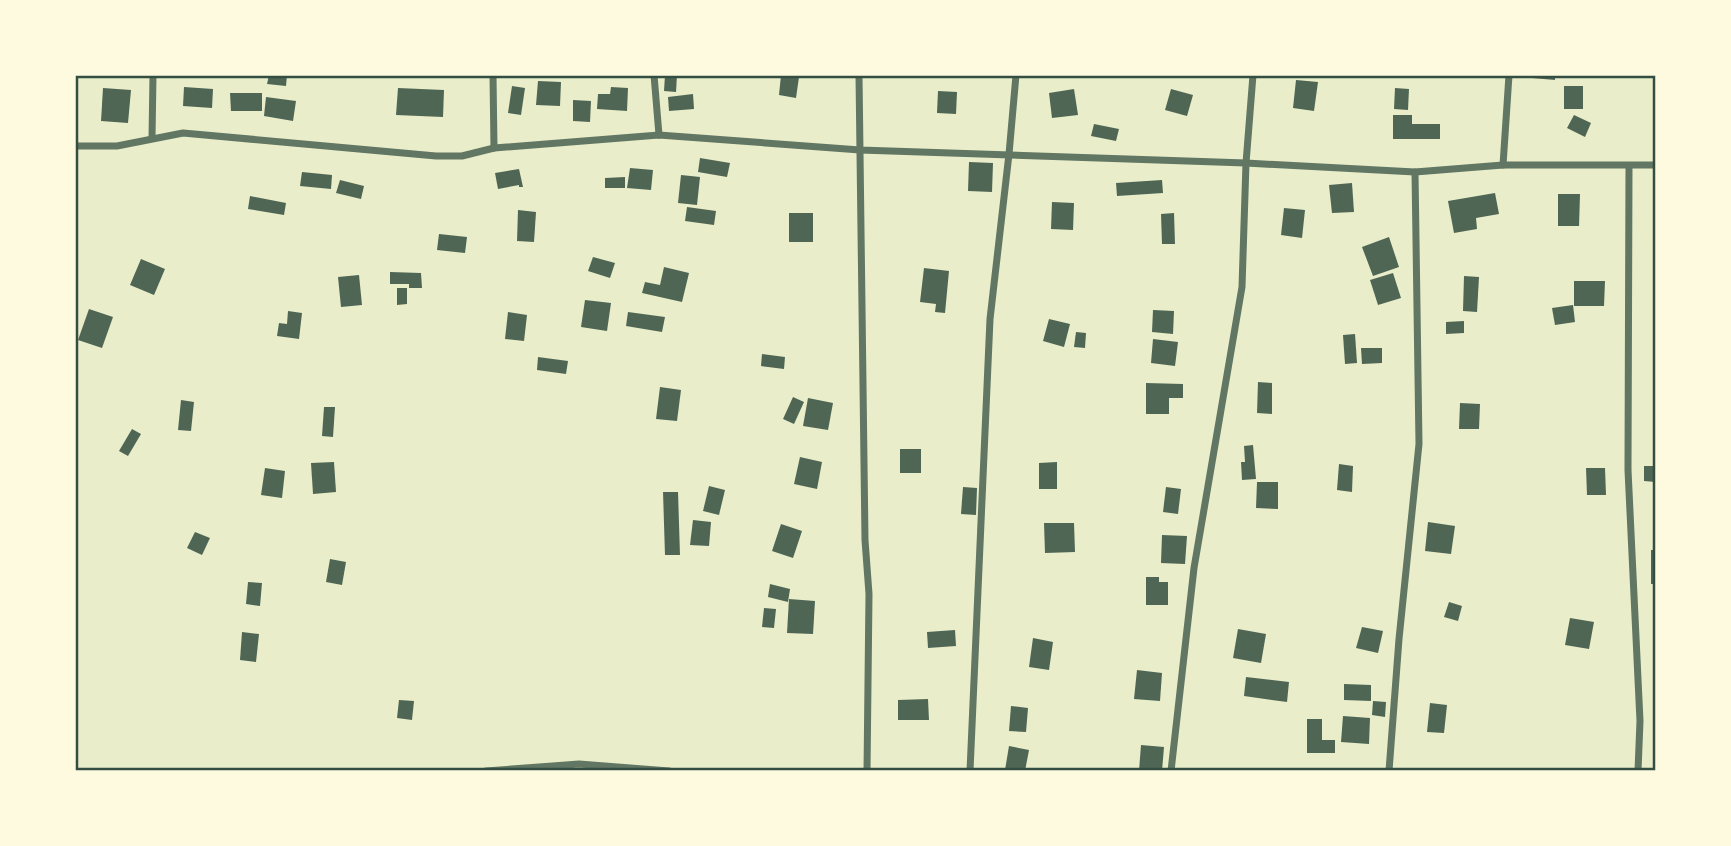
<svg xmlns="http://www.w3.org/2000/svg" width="1731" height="846" viewBox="0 0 1731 846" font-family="Quicksand,sans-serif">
	<rect width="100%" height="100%" fill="#e9edc9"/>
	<!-- building -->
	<g fill="#4f6655">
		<path d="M269,75H287L286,86L267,84Z"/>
		<path d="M665,75H677L676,92L664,91Z"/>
		<path d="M781,75L799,77L796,98L779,95Z"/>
		<path d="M1533,75H1555V80L1532,78Z"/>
		<path d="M1296,80L1318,82L1314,111L1293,108Z"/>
		<path d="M538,81L561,82L560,106L536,105Z"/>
		<path d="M512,86L525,88L521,115L508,113Z"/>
		<rect x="1564" y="86" width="19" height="23"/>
		<path d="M184,87L213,89L212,108L183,106Z"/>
		<path d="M611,87L628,88L627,111L597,109L598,94H610Z"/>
		<path d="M103,88L131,90L128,123L101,121Z"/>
		<path d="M398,88L444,90L443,117L396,115Z"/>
		<path d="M1395,88L1409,89L1408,110L1394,109Z"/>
		<path d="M1074,89L1078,115L1052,118L1049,93Z"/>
		<path d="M1171,89L1193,95L1187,116L1165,110Z"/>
		<path d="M938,91L957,92L956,114L937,113Z"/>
		<path d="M230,93H262V111H231Z"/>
		<path d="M693,94L694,109L669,111L668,97Z"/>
		<path d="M266,97L296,101L293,121L264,116Z"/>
		<path d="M573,100L591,101L590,122L573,121Z"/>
		<path d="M1393,115H1412V124H1440V139H1393Z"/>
		<path d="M1574,115L1591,123L1585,137L1567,128Z"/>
		<path d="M1094,124L1119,129L1116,141L1091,136Z"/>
		<path d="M700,158L730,163L727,177L698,172Z"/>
		<path d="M969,162L993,163L992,192L968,191Z"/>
		<path d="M630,168L653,170L651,190L627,188Z"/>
		<path d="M519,169L523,187H519V185L498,189L495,173Z"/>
		<path d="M302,172L332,175L331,189L300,186Z"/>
		<path d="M681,175L700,177L697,205L678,203Z"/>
		<path d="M625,177V188H605V178Z"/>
		<path d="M340,180L364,186L361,199L336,193Z"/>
		<path d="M1162,180L1163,193L1117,196L1116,183Z"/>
		<path d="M1352,183L1354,212L1332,213L1329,185Z"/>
		<path d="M1495,193L1499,214L1476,218L1477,229L1454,233L1448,201Z"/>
		<path d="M1558,194H1580L1579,226H1558Z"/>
		<path d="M250,196L286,203L284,215L248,209Z"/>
		<path d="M1052,202L1074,203L1073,230L1051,229Z"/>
		<path d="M687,207L716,211L714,225L685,221Z"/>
		<path d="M1284,208L1305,210L1302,238L1281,235Z"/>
		<path d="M518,210L536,212L534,242L517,241Z"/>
		<rect x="789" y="213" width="24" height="29"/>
		<path d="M1174,213L1175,244H1162L1161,214Z"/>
		<path d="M439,234L467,237L465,253L437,250Z"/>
		<path d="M1389,237L1399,267L1373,276L1362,247Z"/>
		<path d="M593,257L615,263L610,278L588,271Z"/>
		<path d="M141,259L165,269L154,295L130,285Z"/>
		<path d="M664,267L689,273L682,302L642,293L645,282L660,285Z"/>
		<path d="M924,268L949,271L945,313L935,312L936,304L920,302Z"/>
		<path d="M390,272L421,273L422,288H409V284H390Z"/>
		<path d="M1393,273L1401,298L1378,305L1370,280Z"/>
		<path d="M359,275L362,305L341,307L338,277Z"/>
		<path d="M1464,276L1479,277L1477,312L1463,311Z"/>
		<path d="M1574,281H1605L1604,306H1574Z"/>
		<path d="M397,288H407V304L397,305Z"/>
		<path d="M585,300L611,303L607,331L581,327Z"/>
		<path d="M1573,305L1575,322L1555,325L1552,308Z"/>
		<path d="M89,309L113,317L102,348L78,340Z"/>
		<path d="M1153,310L1174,311L1173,334L1152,332Z"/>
		<path d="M288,311L302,313L299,339L277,336L279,323L287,324Z"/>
		<path d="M508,312L527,315L524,341L505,339Z"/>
		<path d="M628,312L665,317L662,332L626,326Z"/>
		<path d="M1049,319L1070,324L1064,347L1043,341Z"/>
		<path d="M1464,321V333L1446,334V322Z"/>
		<path d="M1076,332L1086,333L1085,348L1074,347Z"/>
		<path d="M1355,334L1357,363L1345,364L1343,335Z"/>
		<path d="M1153,339L1178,342L1175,366L1151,363Z"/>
		<path d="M1361,348H1382V363L1362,364Z"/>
		<path d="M762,354L785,357L784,369L761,366Z"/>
		<path d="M538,357L568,361L566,374L537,370Z"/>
		<path d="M1258,382L1272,383V414L1257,413Z"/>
		<path d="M1146,383L1183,384V398H1169V414H1146Z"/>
		<path d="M660,387L681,390L677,421L656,419Z"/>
		<path d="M793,397L804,402L794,424L783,419Z"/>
		<path d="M808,398L833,403L828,430L803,426Z"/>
		<path d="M181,400L194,402L191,431L178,430Z"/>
		<path d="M1460,403L1480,404L1479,429H1459Z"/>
		<path d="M324,407H335L333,437L322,436Z"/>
		<path d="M132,429L141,434L128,456L119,451Z"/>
		<path d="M1253,445L1256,479L1242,480L1241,462H1245L1244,446Z"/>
		<rect x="900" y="449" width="21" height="24"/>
		<path d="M800,457L822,462L817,489L794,484Z"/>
		<path d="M334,462L336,492L313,494L311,463Z"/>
		<path d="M1057,462V489H1039V463Z"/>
		<path d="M1339,464L1353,466L1352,492L1337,490Z"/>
		<path d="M1644,466H1656V482L1644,481Z"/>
		<path d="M265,468L285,471L282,498L261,495Z"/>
		<path d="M1586,468H1605L1606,495H1587Z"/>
		<path d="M1257,482H1278V509L1256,508Z"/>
		<path d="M709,486L725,490L719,515L703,511Z"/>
		<path d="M963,487L977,488L976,515L961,514Z"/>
		<path d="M1166,487L1181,489L1178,514L1163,512Z"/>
		<path d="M663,492H678L680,555H665Z"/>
		<path d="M693,520L711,522L709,546L690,545Z"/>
		<path d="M1428,522L1455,526L1451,554L1425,551Z"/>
		<path d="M1044,523H1074L1075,552L1045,553Z"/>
		<path d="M781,524L802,531L793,558L772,551Z"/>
		<path d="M195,532L210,538L202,555L187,548Z"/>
		<path d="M1162,535L1187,536L1185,564L1161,563Z"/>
		<rect x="1651" y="550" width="5" height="34"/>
		<path d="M330,559L346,562L342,585L326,582Z"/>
		<path d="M1146,577H1159V582H1168V605H1146Z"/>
		<path d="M248,582L262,583L260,606L246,604Z"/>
		<path d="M770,584L790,589L788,602L768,597Z"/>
		<path d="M789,599L815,601L813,634L787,633Z"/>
		<path d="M1449,602L1462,606L1458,621L1444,617Z"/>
		<path d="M764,608L776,609L774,628L762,627Z"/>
		<path d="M1570,618L1594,622L1589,649L1565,645Z"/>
		<path d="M1362,627L1383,631L1378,653L1356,648Z"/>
		<path d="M1238,629L1266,634L1261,663L1233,658Z"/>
		<path d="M955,630L956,646L928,648L927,632Z"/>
		<path d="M242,632L259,634L256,662L240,660Z"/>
		<path d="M1033,638L1053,642L1049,670L1029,667Z"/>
		<path d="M1137,670L1162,673L1160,701L1134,699Z"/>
		<path d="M1246,677L1289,682L1287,702L1244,696Z"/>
		<path d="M1344,684L1371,685V701L1344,700Z"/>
		<path d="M928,699L929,720H898V700Z"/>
		<path d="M399,700L414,701L412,720L397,718Z"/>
		<path d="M1373,701L1386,702L1385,717L1372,715Z"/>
		<path d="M1430,703L1447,705L1444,733L1427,732Z"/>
		<path d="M1011,706L1028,708L1026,732L1009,731Z"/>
		<path d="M1343,716L1370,718L1369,744L1341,742Z"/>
		<path d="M1307,719H1322V740H1335V753H1307Z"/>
		<path d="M1141,745L1164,747L1162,771H1139Z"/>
		<path d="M1009,746L1029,750L1025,771L1005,770Z"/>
	</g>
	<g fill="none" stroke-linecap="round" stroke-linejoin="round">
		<!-- minor -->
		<g stroke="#617663" stroke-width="7">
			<path d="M493,75L494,148"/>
			<path d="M654,75L659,135"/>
			<path d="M859,75L865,540L869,594L867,771"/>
			<path d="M152,138L153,75"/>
			<path d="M75,146H117L183,133L436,156H462L494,148L659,135L860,150L1246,163L1415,172L1503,165H1656"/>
			<path d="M1503,165L1509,75"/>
			<path d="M1629,166L1628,470L1640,721L1638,771"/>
			<path d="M486,771L579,764L669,771"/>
			<path d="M970,771L990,319L1009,154L1016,75"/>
			<path d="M1171,771L1194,568L1242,287L1246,163L1253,75"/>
			<path d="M1389,771L1399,639L1419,444L1415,172"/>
		</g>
	</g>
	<!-- border -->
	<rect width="1731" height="846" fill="none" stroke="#fefae0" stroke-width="154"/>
	<rect x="77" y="77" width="1577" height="692" fill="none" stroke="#344e41" stroke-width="2.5"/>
</svg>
